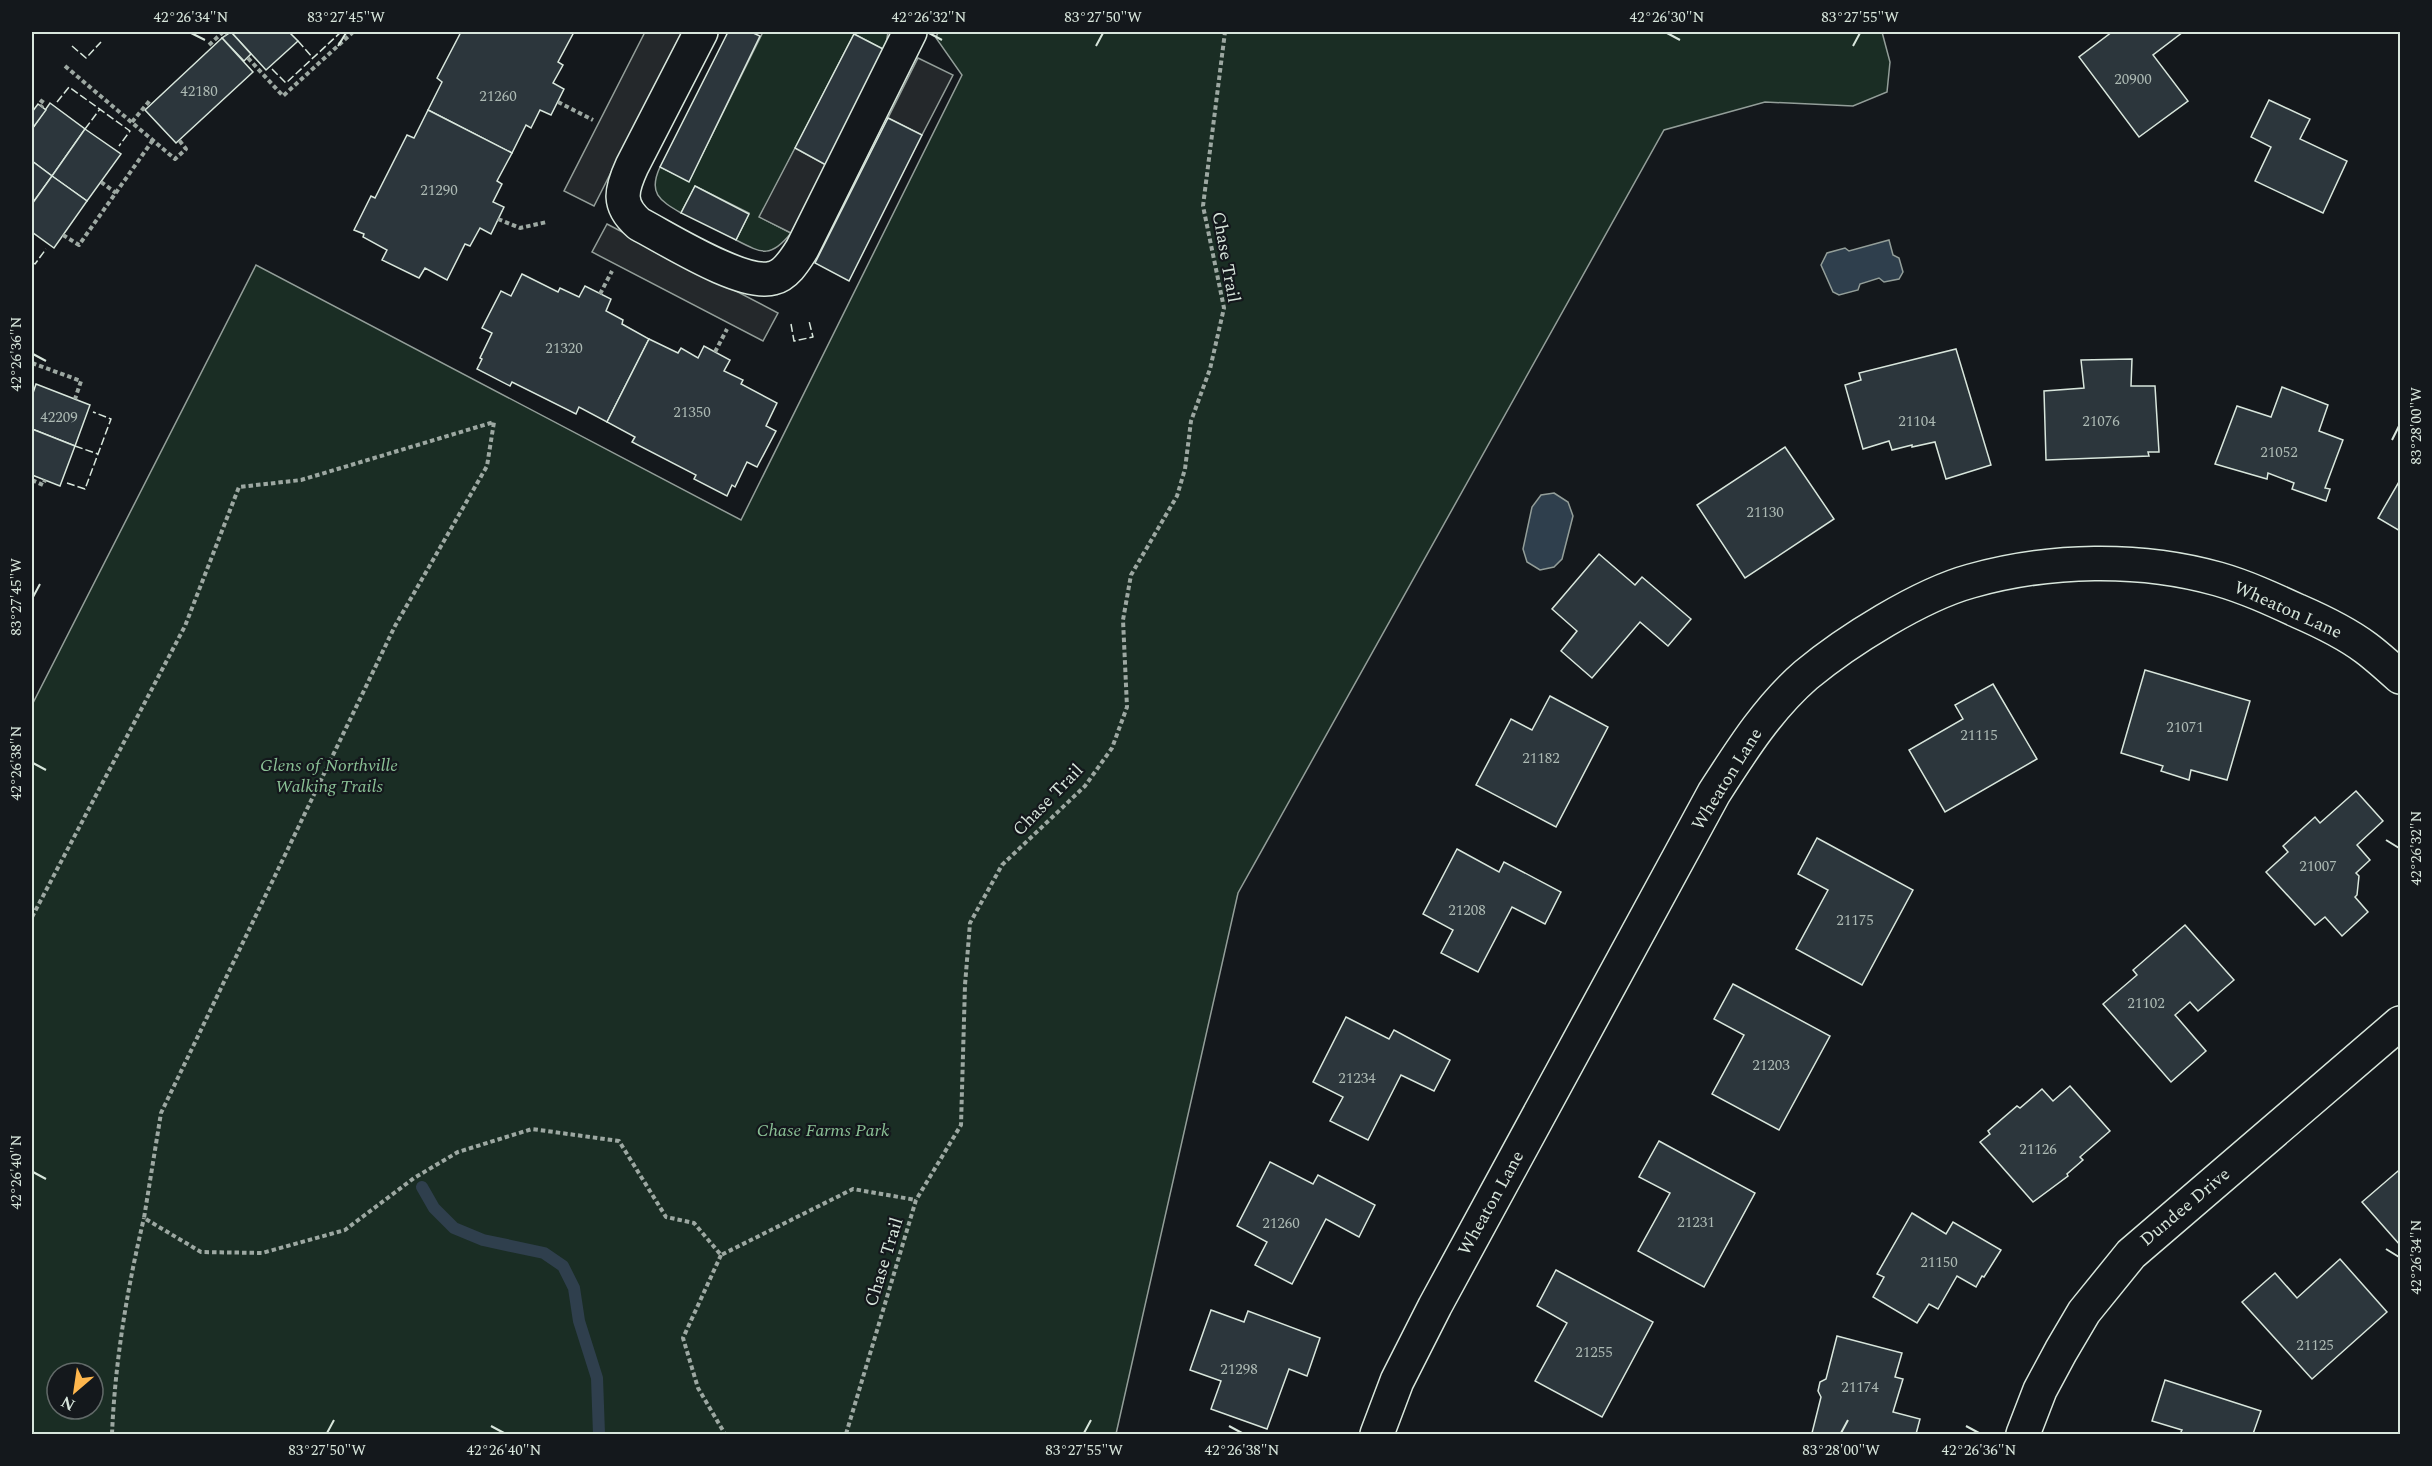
<svg xmlns="http://www.w3.org/2000/svg" width="2432" height="1466" viewBox="0 0 2432 1466" font-family="Spectral,serif">
	<rect width="100%" height="100%" fill="#14181c"/>
	<!-- green -->
	<g fill="#1a2d24" stroke="#939e99" stroke-width="1.5" fill-rule="evenodd">
		<path d="M763,32H888L885,50L854,34L760,217L791,233C771,258 763,254 736,240L749,213L695,186L681,213C659,200 648,193 660,167L689,181Z"/>
		<path d="M938,32H1882L1890,62L1887,92L1853,106L1765,102L1664,130L1238,893L1116,1434H32V705L256,265L741,520L962,75L936,38ZM57,1373H93V1409H57Z"/>
	</g>
	<!-- parking -->
	<g fill="#24282b" stroke="#939e99" stroke-width="1.5">
		<path d="M645,32H682L594,206L564,191Z"/>
		<path d="M918,58L953,75L922,135L888,118Z"/>
		<path d="M795,148L826,165L791,233L759,217Z"/>
		<path d="M607,224L778,313L763,341L592,252Z"/>
	</g>
	<!-- water -->
	<g fill="#2f3f4d" stroke="#939e99" stroke-width="1.5">
		<path d="M1889,240L1893,255L1899,258L1903,272L1899,279L1884,282L1879,278L1860,284L1858,290L1839,295L1833,292L1821,265L1827,253L1845,248L1849,251Z"/>
		<path d="M1554,493L1568,502L1573,516L1562,559L1554,567L1540,570L1527,562L1523,549L1532,507L1541,495Z"/>
	</g>
	<g fill="none" stroke-linecap="round" stroke-linejoin="round">
		<!-- stream -->
		<path stroke="#2f3f4d" stroke-width="12" d="M422,1187L434,1208L454,1228L483,1240L544,1253L563,1266L574,1288L579,1321L597,1378L599,1434"/>
	</g>
	<!-- building -->
	<g fill="#2c363c" stroke="#d8e6dc" stroke-width="1.5">
		<path d="M231,32H289L298,41L266,70Z"/>
		<path d="M231,32L251,54L244,61L222,38Z"/>
		<path d="M461,32H574L558,62L563,65L553,83L564,89L551,115L540,110L531,128L526,125L512,153L428,110L442,82L437,78Z"/>
		<path d="M728,32H751L760,36L689,182L660,167Z"/>
		<path d="M2112,32H2183L2153,55L2188,101L2139,137L2079,57Z"/>
		<path d="M854,34L885,50L826,165L795,148Z"/>
		<path d="M222,38L253,72L176,143L145,110Z"/>
		<path d="M2269,100L2310,119L2300,139L2347,161L2323,213L2255,181L2271,147L2251,137Z"/>
		<path d="M50,103L85,129L52,176L32,161V129Z"/>
		<path d="M38,104L46,110L32,129V112Z"/>
		<path d="M428,110L512,153L497,181L502,184L493,202L504,207L491,234L480,228L470,246L465,244L447,280L425,268L419,278L382,260L387,250L363,237L364,234L354,230L371,196L375,198L407,135L414,138Z"/>
		<path d="M888,118L922,135L849,281L815,263Z"/>
		<path d="M85,129L121,154L87,201L52,176Z"/>
		<path d="M32,161L52,176L32,204Z"/>
		<path d="M52,176L87,201L54,248L32,232V204Z"/>
		<path d="M695,186L749,214L736,240L681,213Z"/>
		<path d="M522,274L558,292L560,288L579,297L585,286L611,299L606,311L623,320L622,324L649,339L607,422L579,407L576,414L512,382L510,386L477,369L482,359L480,358L492,333L482,328L501,291L511,296Z"/>
		<path d="M649,339L678,353L681,348L698,358L704,346L730,360L724,371L743,380L741,384L777,403L766,426L776,431L757,467L747,462L735,487L732,485L727,496L694,479L696,475L632,442L635,437L607,422Z"/>
		<path d="M1956,349L1991,465L1946,479L1935,442L1912,447V445L1892,450L1889,441L1863,449L1845,385L1861,380L1859,373Z"/>
		<path d="M2132,359L2131,386H2155L2159,452H2148L2149,456L2046,460L2044,391L2084,388L2081,360Z"/>
		<path d="M36,384L90,405L75,446L32,429V396Z"/>
		<path d="M2282,387L2328,405L2319,431L2343,440L2325,488L2330,489L2326,501L2292,489L2294,483L2268,473L2267,479L2215,464L2237,406L2271,417Z"/>
		<path d="M32,429L75,446L60,486L32,475Z"/>
		<path d="M1785,447L1834,519L1745,578L1697,505Z"/>
		<path d="M2400,480V531L2378,518Z"/>
		<path d="M1599,554L1635,585L1642,577L1691,619L1668,646L1640,622L1592,678L1561,651L1577,631L1552,609Z"/>
		<path d="M2145,670L2250,701L2227,780L2191,770L2189,780L2161,771L2163,766L2121,753Z"/>
		<path d="M1993,684L2037,759L1945,812L1909,750L1963,719L1955,705Z"/>
		<path d="M1550,696L1608,727L1556,827L1476,785L1511,719L1532,730Z"/>
		<path d="M2356,791L2383,821L2357,845L2370,860L2356,873L2359,876L2357,895L2355,897L2368,912L2342,936L2325,917L2315,925L2266,872L2288,852L2283,846L2315,817L2320,823Z"/>
		<path d="M1817,838L1913,890L1862,985L1796,949L1828,890L1798,874Z"/>
		<path d="M1457,849L1499,872L1504,862L1561,892L1545,924L1512,907L1478,972L1441,953L1453,930L1423,914Z"/>
		<path d="M2185,925L2234,980L2198,1011L2190,1002L2175,1015L2206,1051L2171,1082L2103,1004L2137,975L2133,970Z"/>
		<path d="M1733,984L1830,1036L1779,1130L1712,1094L1744,1035L1714,1019Z"/>
		<path d="M1346,1017L1389,1039L1394,1030L1450,1060L1434,1091L1401,1075L1368,1140L1330,1121L1343,1097L1313,1082Z"/>
		<path d="M2070,1086L2110,1131L2080,1157L2083,1160L2067,1174L2068,1176L2033,1202L1980,1142L1990,1134L1988,1131L2017,1106L2020,1108L2042,1089L2053,1101Z"/>
		<path d="M1659,1141L1755,1193L1704,1287L1638,1251L1670,1193L1639,1177Z"/>
		<path d="M1270,1162L1313,1184L1318,1175L1375,1205L1359,1237L1326,1219L1292,1284L1255,1265L1267,1242L1237,1226Z"/>
		<path d="M2398,1171L2400,1174V1245L2362,1202Z"/>
		<path d="M1912,1213L1946,1234L1953,1222L2001,1250L1984,1277L1982,1276L1976,1287L1957,1276L1938,1309L1929,1304L1917,1323L1873,1297L1884,1277L1877,1274Z"/>
		<path d="M2340,1259L2387,1312L2312,1379L2242,1302L2275,1273L2297,1298Z"/>
		<path d="M1556,1270L1653,1322L1602,1417L1535,1381L1567,1323L1537,1306Z"/>
		<path d="M1211,1310L1244,1322L1248,1311L1320,1338L1307,1376L1289,1369L1267,1429L1211,1409L1221,1381L1190,1370Z"/>
		<path d="M1837,1336L1902,1353L1895,1377L1903,1379L1893,1412L1920,1419L1916,1434L1812,1433L1821,1397L1818,1391L1820,1382L1826,1379Z"/>
		<path d="M2165,1380L2261,1411L2253,1434H2180L2182,1430L2152,1421Z"/>
	</g>
	<g fill="none" stroke-linecap="round" stroke-linejoin="round">
		<!-- minor casing -->
		<g stroke="#d8e6dc" stroke-width="36">
			<g id="minor">
				<path d="M701,32L632,166C621,190 617,205 639,224C668,239 743,287 773,278C786,275 795,260 802,249L910,32"/>
				<path d="M1377,1434L1397,1381L1435,1306L1714,793C1741,751 1768,708 1806,675C1847,641 1920,595 1971,581C2049,559 2140,557 2218,579C2246,587 2272,599 2298,611C2321,621 2346,633 2366,648C2378,657 2389,667 2400,677"/>
				<path d="M2023,1434L2040,1390L2061,1351L2084,1312L2131,1254L2400,1023"/>
			</g>
		</g>
		<!-- path -->
		<g stroke="#9da8a2" stroke-width="4" stroke-dasharray="4.5 3" stroke-linecap="butt">
			<path d="M209,45L223,32L226,35"/>
			<path d="M248,58L283,96L353,32"/>
			<path d="M65,66L175,159L186,149L179,140"/>
			<path d="M40,100L44,103L41,107"/>
			<path d="M558,102L593,120"/>
			<path d="M132,122L151,99"/>
			<path d="M101,182L116,193"/>
			<path d="M498,219L520,228L547,222"/>
			<path d="M63,235L79,245L153,140"/>
			<path d="M600,294L612,271"/>
			<path d="M715,352L727,329"/>
			<path d="M32,363L81,381L75,399"/>
			<path d="M32,480L43,485L45,480"/>
			<path d="M32,917L185,626L239,487L301,480L494,422L487,466L395,626L161,1113L144,1218L201,1252L262,1253L345,1230L414,1178L458,1152L532,1129L619,1141L666,1217L694,1223L721,1255L853,1189L916,1200"/>
			<path d="M721,1255L683,1338L698,1388L725,1434"/>
			<path d="M112,1434C115,1362 127,1289 144,1218"/>
			<path d="M846,1434L916,1200L961,1125L965,985L970,923L1002,865L1085,786L1112,748L1127,707L1123,620L1131,575L1177,496L1185,469L1191,421L1210,369L1224,308L1203,206L1225,32"/>
		</g>
		<!-- minor -->
		<use href="#minor" stroke="#14181c" stroke-width="33"/>
		<!-- fence -->
		<g stroke="#d8e6dc" stroke-width="1.5" stroke-dasharray="8 3" stroke-linecap="butt">
			<path d="M298,41L313,58"/>
			<path d="M72,46L86,58L101,42"/>
			<path d="M272,69L286,83L341,32"/>
			<path d="M57,102L69,87L130,131L119,146"/>
			<path d="M85,129L100,109"/>
			<path d="M32,262L35,264L46,249"/>
			<path d="M791,324L794,341L813,337L809,321"/>
			<path d="M75,446L98,454"/>
			<path d="M67,483L85,489L111,419L93,412"/>
		</g>
	</g>
	<!-- ticks -->
	<path fill="none" stroke="#d8e6dc" stroke-width="2" d="M191,33L205,40M929,33L942,40M1667,33L1680,40M338,46L346,33M1096,46L1103,33M1853,46L1860,33M33,354L46,361M2392,440L2399,426M33,597L40,584M33,763L46,770M2386,840L2399,848M33,1172L46,1179M2386,1249L2399,1257M491,1426L504,1433M1229,1426L1242,1433M1966,1426L1979,1433M327,1433L334,1420M1084,1433L1091,1420M1841,1433L1848,1420"/>
	<g text-anchor="middle" dominant-baseline="central" stroke-width="4.5" stroke-linejoin="round" paint-order="stroke">
		<!-- number labels -->
		<g font-size="15" fill="#adbab4">
			<text x="2133" y="79">20900</text>
			<text x="199" y="91">42180</text>
			<text x="498" y="96">21260</text>
			<text x="439" y="190">21290</text>
			<text x="564" y="348">21320</text>
			<text x="692" y="412">21350</text>
			<text x="59" y="417">42209</text>
			<text x="1917" y="421">21104</text>
			<text x="2101" y="421">21076</text>
			<text x="2279" y="452">21052</text>
			<text x="1765" y="512">21130</text>
			<text x="2185" y="727">21071</text>
			<text x="1979" y="735">21115</text>
			<text x="1541" y="758">21182</text>
			<text x="2318" y="866">21007</text>
			<text x="1467" y="910">21208</text>
			<text x="1855" y="920">21175</text>
			<text x="2146" y="1003">21102</text>
			<text x="1771" y="1065">21203</text>
			<text x="1357" y="1078">21234</text>
			<text x="2038" y="1149">21126</text>
			<text x="1696" y="1222">21231</text>
			<text x="1281" y="1223">21260</text>
			<text x="1939" y="1262">21150</text>
			<text x="2315" y="1345">21125</text>
			<text x="1594" y="1352">21255</text>
			<text x="1239" y="1369">21298</text>
			<text x="1860" y="1387">21174</text>
		</g>
		<!-- street labels -->
		<g font-size="18" fill="#d8e6dc" stroke="#14181c">
			<text transform="translate(1226 257) rotate(80)">Chase Trail</text>
			<text transform="translate(2288 610) rotate(24)">Wheaton Lane</text>
			<text transform="translate(1727 779) rotate(-58)">Wheaton Lane</text>
			<text transform="translate(1048 800) rotate(-46)">Chase Trail</text>
			<text transform="translate(1491 1203) rotate(-61)">Wheaton Lane</text>
			<text transform="translate(2185 1207) rotate(-40)">Dundee Drive</text>
			<text transform="translate(884 1262) rotate(-73)">Chase Trail</text>
		</g>
		<!-- park labels -->
		<g font-size="18" font-style="italic" fill="#8ac095" stroke="#14181c">
			<text x="329" y="765">Glens of Northville<tspan x="329" dy="21">Walking Trails</tspan></text>
			<text x="823" y="1130">Chase Farms Park</text>
		</g>
	</g>
	<!-- border -->
	<rect width="2432" height="1466" fill="none" stroke="#14181c" stroke-width="66"/>
	<!-- north arrow -->
	<g transform="translate(75 1391) rotate(209)"><circle r="28" fill="#14181c" stroke="#626a69" stroke-width="1.5"/>
	<path d="M0-4.5L10 22L0 15L-10 22Z" fill="#ffb74d"/>
	<text y="-9" font-size="16" font-weight="bold" text-anchor="middle" fill="#d8e6dc">N</text>
	</g>
	<rect x="33" y="33" width="2366" height="1400" fill="none" stroke="#d8e6dc" stroke-width="2"/>
	<g font-size="15" text-anchor="middle" fill="#d8e6dc">
		<text x="191" y="22">42°26'34"N</text>
		<text x="346" y="22">83°27'45"W</text>
		<text x="929" y="22">42°26'32"N</text>
		<text x="1103" y="22">83°27'50"W</text>
		<text x="1667" y="22">42°26'30"N</text>
		<text x="1860" y="22">83°27'55"W</text>
		<text transform="translate(16 354) rotate(-90)" y="5">42°26'36"N</text>
		<text transform="translate(2416 426) rotate(-90)" y="5">83°28'00"W</text>
		<text transform="translate(16 597) rotate(-90)" y="5">83°27'45"W</text>
		<text transform="translate(16 763) rotate(-90)" y="5">42°26'38"N</text>
		<text transform="translate(2416 848) rotate(-90)" y="5">42°26'32"N</text>
		<text transform="translate(16 1172) rotate(-90)" y="5">42°26'40"N</text>
		<text transform="translate(2416 1257) rotate(-90)" y="5">42°26'34"N</text>
		<text x="327" y="1455">83°27'50"W</text>
		<text x="504" y="1455">42°26'40"N</text>
		<text x="1084" y="1455">83°27'55"W</text>
		<text x="1242" y="1455">42°26'38"N</text>
		<text x="1841" y="1455">83°28'00"W</text>
		<text x="1979" y="1455">42°26'36"N</text>
	</g>
</svg>
